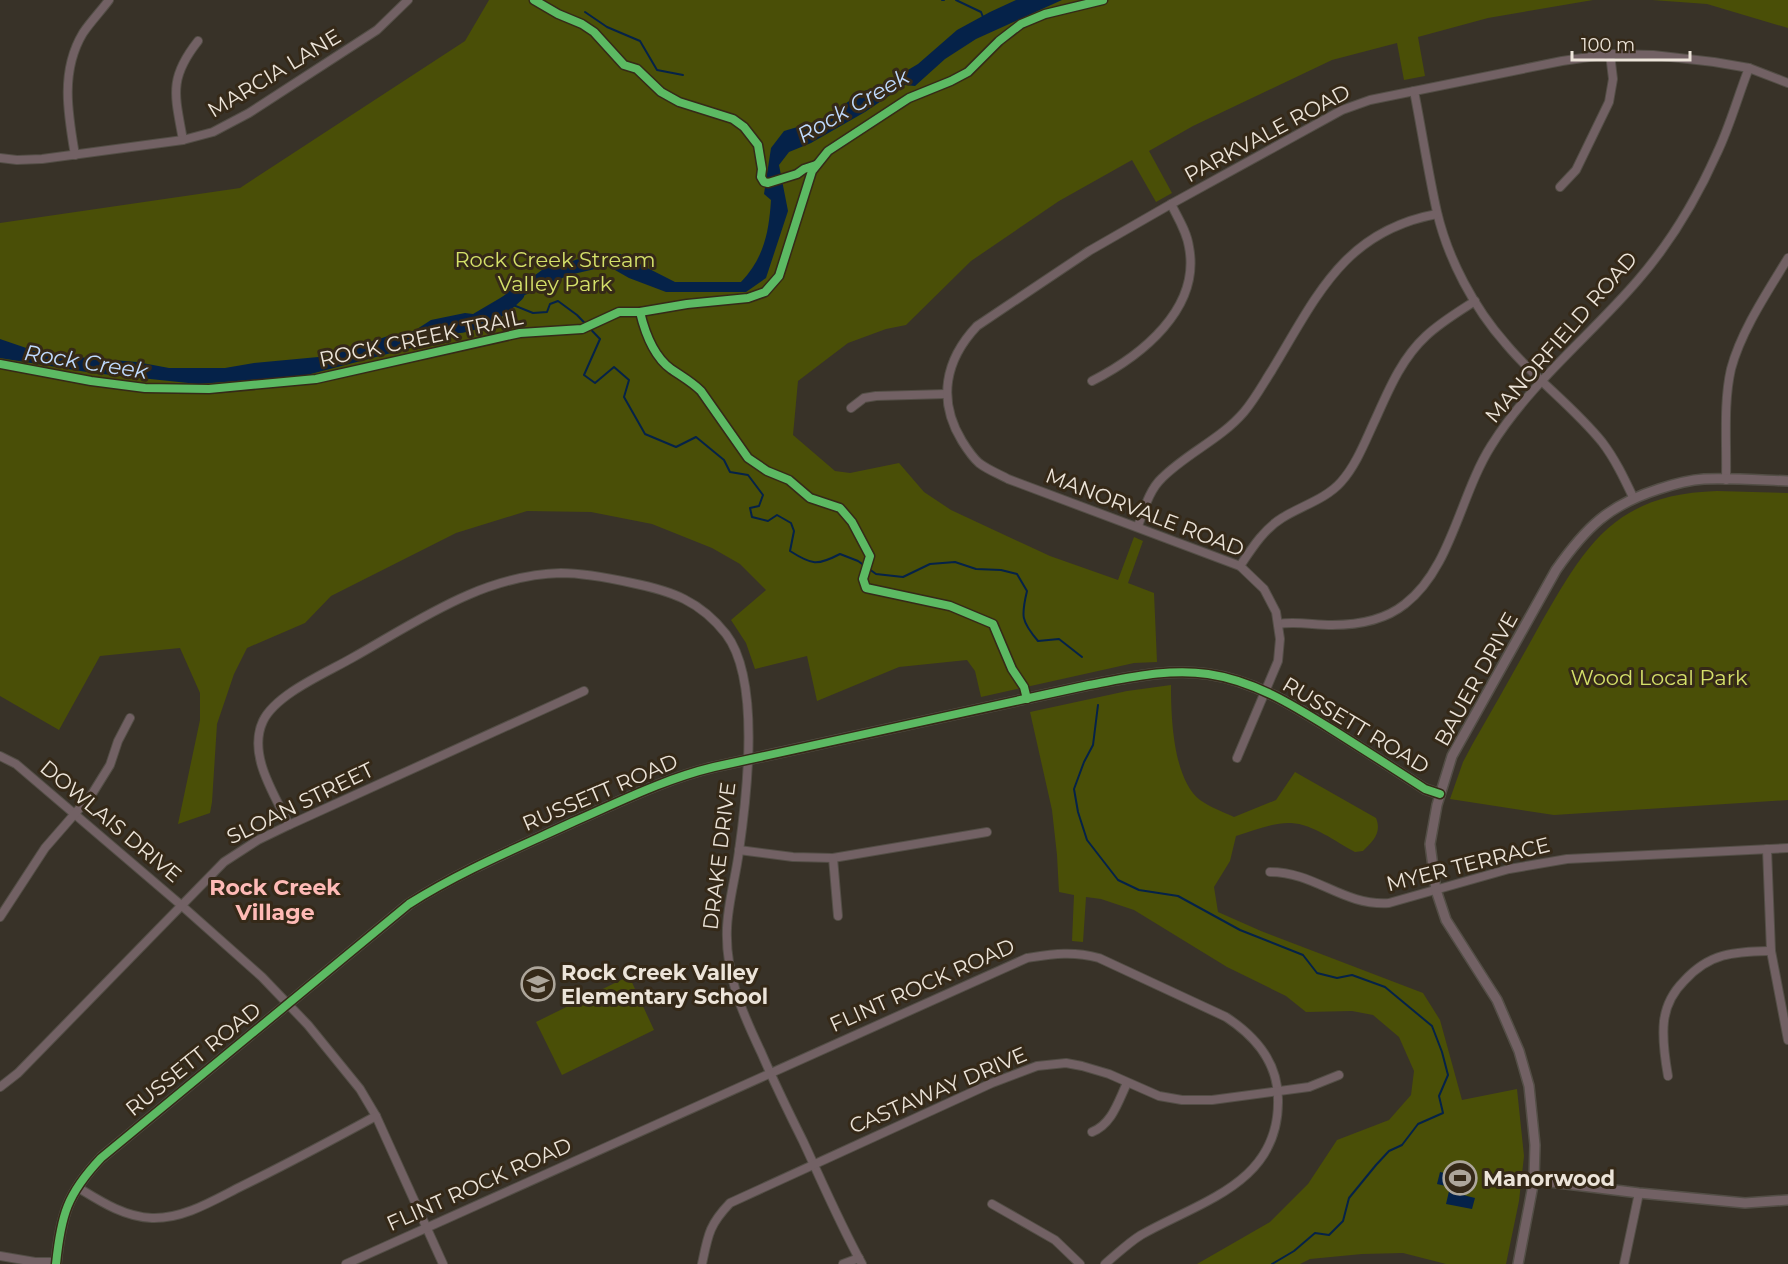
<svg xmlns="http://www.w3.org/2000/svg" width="1788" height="1264" viewBox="0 0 1788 1264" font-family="Montserrat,sans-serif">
	<rect width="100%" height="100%" fill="#383228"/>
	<!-- green -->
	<g fill="#4a4f07">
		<path d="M489,0H1593L1488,18L1418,37L1425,76L1404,80L1397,43L1332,60L1193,126L1149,151L1172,193L1156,202L1132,160L1059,201L971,261L906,325L886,329L848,343L798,381L793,435L835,471L850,473L899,463L924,492L951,510L1050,556L1118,580L1134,537L1143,541L1128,583L1154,593L1157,662L1134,663L981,697L975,671L967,660L899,667L817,701L807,656L755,669L746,643L731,620L766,590L740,564L712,548L652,524L591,512L527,511L456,533L331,596L305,623L247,648L234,674L217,724L212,802L210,813L178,824L200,720V693L180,648L100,656L59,730L0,696V223L240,188L465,41Z"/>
		<path d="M1652,0H1788V28L1707,4Z"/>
		<path d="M1717,491L1788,493V800L1554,815L1450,799L1463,762L1472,745C1494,707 1516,668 1537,630C1584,548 1612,494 1717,491Z"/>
		<path d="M1171,685C1171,717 1173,779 1200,800C1210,807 1223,812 1234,817L1276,800L1295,772L1376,818C1382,833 1373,841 1363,851L1355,852C1336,842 1313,824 1291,823C1273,822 1253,831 1236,836L1230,861L1214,887L1218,912L1261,931L1423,993L1440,1020L1462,1100L1517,1089L1524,1156L1519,1201L1506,1264H1446L1403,1253L1362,1254L1310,1259L1300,1264H1197L1270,1222L1308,1184L1337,1140L1389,1120L1411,1095L1414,1071L1399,1037L1373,1015L1352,1011L1306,1012L1286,996L1227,967L1134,910L1101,899L1086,897L1083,942L1072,941L1074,895L1059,892L1057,855L1052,810L1030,712L1127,691Z"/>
		<path d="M629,976L654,1030L562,1075L536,1022Z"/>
	</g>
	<!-- water -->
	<g fill="#052249">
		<path d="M1016,0H1062L976,39L945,59L915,86L905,85L865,112L811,143L789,152L779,165L788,211L766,278L746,292H666L629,278L608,266L569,275L525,295L445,339L303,376L198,384L93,373L0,358V339L35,351L53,355L137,362L169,368H225L254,363L329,356L388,336L414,331L431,320L465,313L473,314L519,287L546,267L566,263L588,256L620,254L675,282H741C764,258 769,232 771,200L764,194L771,148L784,131L821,120L864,91L881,86L918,64L957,30L990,12Z"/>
		<path d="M1440,1172L1466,1178L1463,1195L1475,1198L1472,1209L1446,1204L1450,1187L1437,1184Z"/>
	</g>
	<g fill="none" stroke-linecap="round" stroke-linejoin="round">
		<!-- stream -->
		<g stroke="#052249" stroke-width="2">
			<path d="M942,0H944"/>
			<path d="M956,0L981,12L983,17"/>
			<path d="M585,12L607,27L640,41L657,70L683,75"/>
			<path d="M508,303L533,313L547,312L550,304L558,301L577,315L600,339L584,375L595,383L614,367L629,380L624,397L645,434L676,447L696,437L724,460L730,472L748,475L763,495L759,506L750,508L752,517L768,521L777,515L791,523L794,531L790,551C812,565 817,566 840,554L858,561L876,574L903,577L930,564L955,562L976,569L1001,570L1017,574L1027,591C1021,616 1021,621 1038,641L1059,639L1082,657"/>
			<path d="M1098,705L1093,745L1084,762L1074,789L1078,812L1087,840L1118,880L1139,890L1178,896L1240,930L1303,955L1317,973L1337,978L1352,975L1385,987L1432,1026L1442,1052L1448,1075L1439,1096L1443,1113L1418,1124L1402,1145L1389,1151L1376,1165L1349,1198L1343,1221L1329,1235L1315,1233L1294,1251L1272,1264"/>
		</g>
		<!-- river -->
		<path stroke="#052249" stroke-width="15" d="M455,326C480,324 499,312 517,294"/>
		<!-- minor casing -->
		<g stroke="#534e46" stroke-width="10">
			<g id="minor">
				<path d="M1414,91C1422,131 1428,172 1437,212C1448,259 1474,308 1506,344C1535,379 1573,406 1602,442C1615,459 1624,478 1633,497"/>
				<path d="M183,140C175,95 168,79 198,41"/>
				<path d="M75,155C68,114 60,71 83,33C91,21 101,11 109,0"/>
				<path d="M0,158L17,160L42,159L183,140L213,132L249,113L377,30L408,0"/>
				<path d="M1560,187L1576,170L1609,102L1613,79L1610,54"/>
				<path d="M1092,381C1141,356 1201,309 1189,247C1187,232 1178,218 1171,204"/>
				<path d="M851,408L864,398L876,396L946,394"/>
				<path d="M1726,480C1727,443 1723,404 1731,369C1741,331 1768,291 1788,258"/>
				<path d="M1138,526C1144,510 1149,490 1162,478C1187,453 1221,439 1244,412C1255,399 1263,384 1272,370C1317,296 1344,231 1437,214"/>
				<path d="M1240,566C1252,548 1264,529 1282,518C1301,506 1326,499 1341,482C1357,464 1366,439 1376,418C1389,389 1402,358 1426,336C1441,322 1458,312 1475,301"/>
				<path d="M1278,624C1296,621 1314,625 1332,625C1358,625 1385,620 1405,604C1451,569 1460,495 1491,446C1530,383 1590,336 1638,280C1670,243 1697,198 1717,153C1730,126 1738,96 1749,68"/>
				<path d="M0,756L16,764L181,905L262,977L308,1025L360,1089L376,1116L443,1264"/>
				<path d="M1237,758L1278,661L1280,639L1276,612L1264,589L1240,566L1008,479C999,474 988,470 979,463C972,457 967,449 962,441C937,400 945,360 977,326L1089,251L1171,204L1342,110L1370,100L1562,61L1610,54L1653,55L1714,62L1749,68L1788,83"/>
				<path d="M289,825C275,795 247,755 263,721C276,694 326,673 352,658C418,621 482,575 561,573C584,573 609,578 632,583C672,591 700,601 726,634C761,680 747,795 739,851C736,876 728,902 727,928C725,974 742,1012 761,1052C774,1082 788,1111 803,1141C822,1182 840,1224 862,1264"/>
				<path d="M1767,849L1771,951L1788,1040"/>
				<path d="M739,850L793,857L833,858L987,832"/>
				<path d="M833,858L838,916"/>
				<path d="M1270,872C1316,872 1342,906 1389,903L1509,869L1567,859L1788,848"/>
				<path d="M0,917L45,848L92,794L110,765L118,741L130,718"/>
				<path d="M1668,1076C1665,1059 1662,1039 1664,1021C1666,1005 1672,993 1684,981C1710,952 1735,952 1771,951"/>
				<path d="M0,1087L18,1073L224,862L258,840L289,825L584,691"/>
				<path d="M1092,1132C1112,1124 1118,1102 1127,1083"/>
				<path d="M77,1187C100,1201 124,1217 152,1218C184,1219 214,1200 242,1186C287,1164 332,1140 376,1116"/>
				<path d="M992,1204L1055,1240L1080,1264"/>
				<path d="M0,1256L35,1262H56"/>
				<path d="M346,1264L1027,958C1054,954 1072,951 1099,958L1226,1017C1255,1036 1278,1062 1278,1099C1280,1183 1201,1201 1141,1235C1128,1243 1117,1254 1105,1264"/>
				<path d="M702,1264C708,1235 709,1225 730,1203L992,1083L1037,1066L1066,1063L1082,1066L1109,1074L1159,1096L1182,1100H1212L1309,1087L1339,1075"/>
				<path d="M843,1264L859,1258"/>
				<path d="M1624,1264L1639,1193"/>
			</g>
		</g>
		<!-- tertiary casing -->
		<g stroke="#534e46" stroke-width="12">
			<g id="tertiary">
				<path d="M1534,1180L1639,1193L1745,1203L1788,1200"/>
				<path d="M56,1264C61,1215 67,1194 101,1158L409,904C461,871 517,848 573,822C619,802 664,779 714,767L1089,685C1128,678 1168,668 1208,674C1256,681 1296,707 1336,732C1366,751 1396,770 1425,789L1440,794"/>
				<path d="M1518,1264L1534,1180L1535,1145L1529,1086L1519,1051L1497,1000L1446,920L1436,890L1430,844L1437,805L1452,756L1556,570C1586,527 1609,505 1659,489C1674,484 1689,480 1704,479C1732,478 1760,480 1788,481"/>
			</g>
		</g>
		<!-- minor -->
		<use href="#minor" stroke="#726164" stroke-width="8"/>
		<!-- tertiary -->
		<use href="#tertiary" stroke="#726164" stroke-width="9"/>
		<!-- cycleway casing -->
		<g stroke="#352918" stroke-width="11">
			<g id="cycleway">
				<path d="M534,0L558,14L582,24L594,32L624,65L637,69L661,92L679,102L733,119L744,127L758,145L762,169L761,177L764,182L768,183L797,174L804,169L816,165"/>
				<path d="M640,312C645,333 653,356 671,369C681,376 692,382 701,391L748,458L767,471L789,480L810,498L840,508L852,522L870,556L863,579L866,588L950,606L993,624L1012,669L1024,687L1027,699"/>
				<path d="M0,364L91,381L145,388L209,389L316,379L520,333L582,329L619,312H640L687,304L748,298L765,292L779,276L812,171L828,151L909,98L951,81L968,72L999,41L1021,24L1045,14L1103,0"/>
				<path d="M56,1264C61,1215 67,1194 101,1158L409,904C461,871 517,848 573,822C619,802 664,779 714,767L1089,685C1128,678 1168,668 1208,674C1256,681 1296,707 1336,732C1366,751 1396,770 1425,789L1440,794"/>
			</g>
		</g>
		<!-- cycleway -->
		<use href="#cycleway" stroke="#5cba63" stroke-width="8"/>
	</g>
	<!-- icons -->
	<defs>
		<g id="school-ring" transform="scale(1.725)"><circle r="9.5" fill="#352918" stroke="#ada69b" stroke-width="1.5"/><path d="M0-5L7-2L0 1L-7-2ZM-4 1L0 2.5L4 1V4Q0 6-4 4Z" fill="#ada69b"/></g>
		<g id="stadium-ring" transform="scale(1.725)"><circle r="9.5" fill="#352918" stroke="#ada69b" stroke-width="1.5"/><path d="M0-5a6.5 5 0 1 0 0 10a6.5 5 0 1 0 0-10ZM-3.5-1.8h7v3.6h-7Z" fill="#ada69b"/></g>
	</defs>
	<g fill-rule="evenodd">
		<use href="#school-ring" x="538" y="984"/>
		<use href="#stadium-ring" x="1460" y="1178"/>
	</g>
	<g text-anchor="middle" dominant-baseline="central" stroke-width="6" stroke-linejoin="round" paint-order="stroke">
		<!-- street labels -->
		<g font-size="21" fill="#ece4d9" stroke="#352918">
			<text transform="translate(274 73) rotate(-31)">MARCIA LANE</text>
			<text transform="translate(1267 133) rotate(-28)">PARKVALE ROAD</text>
			<text transform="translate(1561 337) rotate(-49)">MANORFIELD ROAD</text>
			<text transform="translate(421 338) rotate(-12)">ROCK CREEK TRAIL</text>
			<text transform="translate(1145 512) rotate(21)">MANORVALE ROAD</text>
			<text transform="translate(1476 679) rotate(-61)">BAUER DRIVE</text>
			<text transform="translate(1356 725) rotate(31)">RUSSETT ROAD</text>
			<text transform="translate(600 792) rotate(-23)">RUSSETT ROAD</text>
			<text transform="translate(300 803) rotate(-26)">SLOAN STREET</text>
			<text transform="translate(111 821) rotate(40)">DOWLAIS DRIVE</text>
			<text transform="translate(719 856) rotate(-83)">DRAKE DRIVE</text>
			<text transform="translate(1468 864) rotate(-14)">MYER TERRACE</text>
			<text transform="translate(922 985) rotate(-24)">FLINT ROCK ROAD</text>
			<text transform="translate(193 1059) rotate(-39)">RUSSETT ROAD</text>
			<text transform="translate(938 1090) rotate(-23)">CASTAWAY DRIVE</text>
			<text transform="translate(479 1184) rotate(-24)">FLINT ROCK ROAD</text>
		</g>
		<!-- park labels -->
		<g font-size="21" fill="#d5e16a" stroke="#352918">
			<text x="555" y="259">Rock Creek Stream<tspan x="555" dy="24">Valley Park</tspan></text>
			<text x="1659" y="677">Wood Local Park</text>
		</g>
		<!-- poi labels -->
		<g font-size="21" font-weight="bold" fill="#ece4d9" stroke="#352918" text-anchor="start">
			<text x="561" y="972">Rock Creek Valley<tspan x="561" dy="24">Elementary School</tspan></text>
			<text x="1483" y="1178">Manorwood</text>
		</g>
		<!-- water labels -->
		<g font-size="22" font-style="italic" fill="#bfdafe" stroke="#352918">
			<text transform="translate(853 106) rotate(-30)">Rock Creek</text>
			<text transform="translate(86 362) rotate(9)">Rock Creek</text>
		</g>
		<!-- neighbourhood labels -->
		<g font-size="22" font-weight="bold" fill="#febab6" stroke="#352918">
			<text x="275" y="887">Rock Creek<tspan x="275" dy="25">Village</tspan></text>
		</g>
	</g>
	<!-- scale -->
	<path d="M1572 51v9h118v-9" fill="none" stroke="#ece4d9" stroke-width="3"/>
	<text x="1581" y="51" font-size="18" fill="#ece4d9" stroke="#352918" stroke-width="4.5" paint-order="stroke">100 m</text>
</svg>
